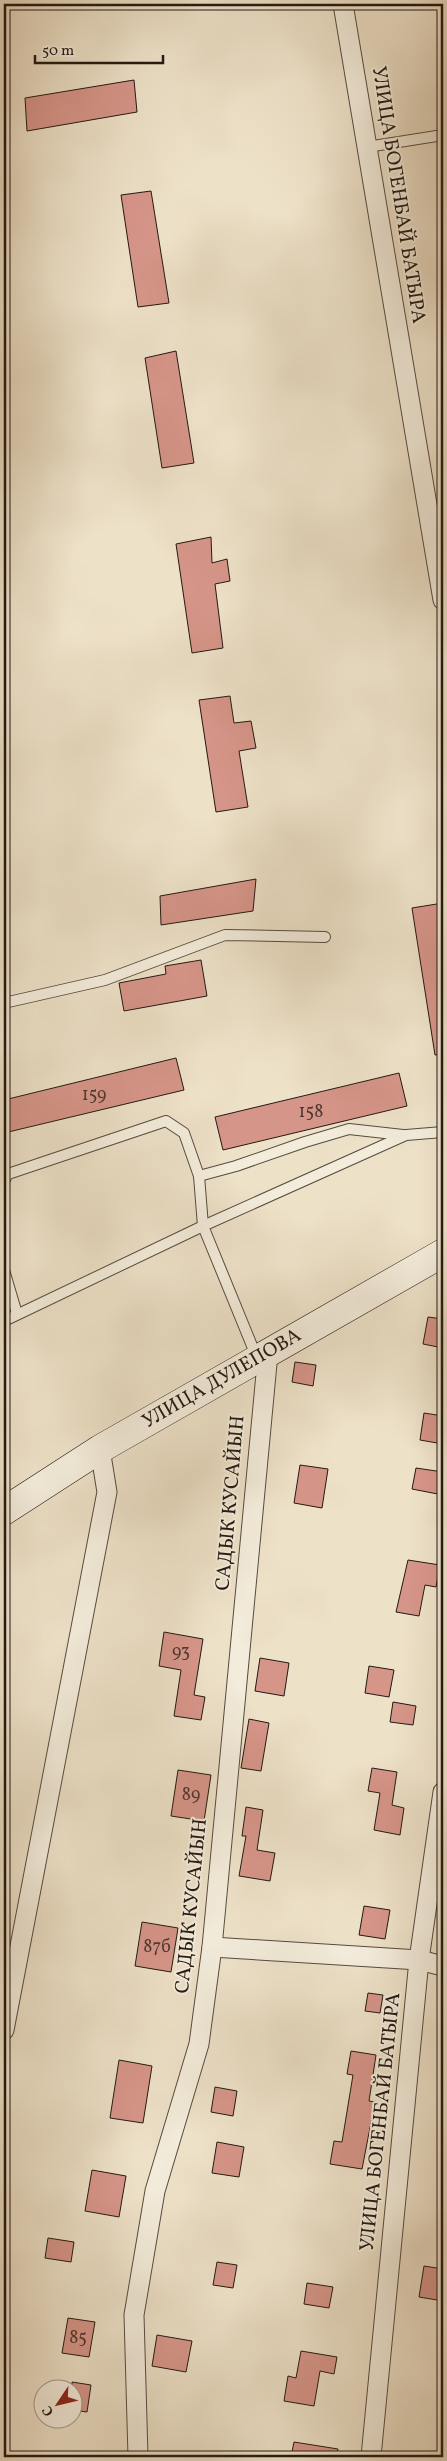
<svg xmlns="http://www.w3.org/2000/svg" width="447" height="2461" viewBox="0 0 447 2461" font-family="Vollkorn,serif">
	<rect width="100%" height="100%" fill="#ede1c8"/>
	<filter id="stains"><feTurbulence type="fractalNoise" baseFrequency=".004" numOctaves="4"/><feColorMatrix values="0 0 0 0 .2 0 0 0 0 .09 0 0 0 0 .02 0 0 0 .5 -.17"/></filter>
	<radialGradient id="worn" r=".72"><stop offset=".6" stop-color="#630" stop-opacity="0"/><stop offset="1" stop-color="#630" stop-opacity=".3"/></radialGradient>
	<!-- building -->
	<g fill="#d69589" stroke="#231913">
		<path d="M134,80L137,112L27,131L25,98Z"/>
		<path d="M151,191L169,303L138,307L121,195Z"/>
		<path d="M176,351L194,463L162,468L145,358Z"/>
		<path d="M211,537L212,563L227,559L230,581L215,584L223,648L192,653L176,544Z"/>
		<path d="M230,696L234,723L251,721L256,748L239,751L248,807L216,812L199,700Z"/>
		<path d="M256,879L253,911L161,925L160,896Z"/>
		<path d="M443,903V1054L435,1055L412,908Z"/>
		<path d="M201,960L207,996L124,1011L119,983L166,974L165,966Z"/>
		<path d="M176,1058L184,1090L4,1133V1100Z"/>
		<path d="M399,1073L407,1106L223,1150L215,1117Z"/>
		<path d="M428,1317L443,1319V1348L423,1344Z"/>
		<path d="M295,1362L316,1365L313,1386L292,1382Z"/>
		<path d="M424,1413L443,1416V1444L420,1440Z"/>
		<path d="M300,1465L328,1469L322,1508L294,1503Z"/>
		<path d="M416,1468L443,1472V1495L412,1489Z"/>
		<path d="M408,1560L440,1565L436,1587L425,1585L419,1616L396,1612Z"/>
		<path d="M164,1632L203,1639L194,1695L205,1697L201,1720L174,1716L181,1670L159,1666Z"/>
		<path d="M260,1658L289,1663L284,1696L255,1691Z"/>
		<path d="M369,1666L394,1670L389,1697L365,1693Z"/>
		<path d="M393,1702L416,1706L413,1725L390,1722Z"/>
		<path d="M249,1719L269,1723L261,1771L241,1768Z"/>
		<path d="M372,1768L397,1772L392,1805L404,1808L400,1835L374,1830L380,1793L368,1791Z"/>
		<path d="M178,1770L211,1775L204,1821L171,1816Z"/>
		<path d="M246,1807L263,1810L257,1850L275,1853L270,1881L239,1876L246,1836H242Z"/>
		<path d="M364,1906L390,1910L385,1939L359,1935Z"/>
		<path d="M142,1922L178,1928L171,1972L135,1966Z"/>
		<path d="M368,1993L383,1995L380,2013L365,2011Z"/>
		<path d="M351,2051L376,2055L369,2101L375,2102L362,2169L330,2164L334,2141L342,2142L353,2075L347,2074Z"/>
		<path d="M119,2060L152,2066L143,2123L110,2118Z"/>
		<path d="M215,2087L237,2091L233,2116L211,2112Z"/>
		<path d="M217,2142L244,2147L239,2177L212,2173Z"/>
		<path d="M92,2170L126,2176L119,2217L85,2211Z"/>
		<path d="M48,2238L74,2242L71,2262L45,2258Z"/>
		<path d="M217,2262L237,2265L233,2288L213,2285Z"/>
		<path d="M424,2266L443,2269V2301L419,2297Z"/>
		<path d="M307,2283L333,2287L329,2308L304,2304Z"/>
		<path d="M68,2318L95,2322L89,2357L62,2353Z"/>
		<path d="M157,2335L192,2341L186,2372L152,2366Z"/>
		<path d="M301,2351L337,2357L334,2374L320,2371L314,2406L284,2401L288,2376L296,2378Z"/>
		<path d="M72,2382L91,2385L87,2412L72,2410Z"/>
		<path d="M294,2442L338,2449L337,2457H291Z"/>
	</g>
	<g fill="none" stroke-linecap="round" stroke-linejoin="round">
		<!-- lane casing -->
		<g stroke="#564b40" stroke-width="12">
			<g id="lane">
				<path d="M367,147L443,135"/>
				<path d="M4,1003L105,980L225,935L325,937"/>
				<path d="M199,1176L236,1166L305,1142L349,1129L403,1135"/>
				<path d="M4,1181L8,1174L166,1121L184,1133L199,1176L203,1226L257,1358"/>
				<path d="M4,1270L17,1314"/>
				<path d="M4,1321L203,1226L406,1135L443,1132"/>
			</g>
		</g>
		<!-- street casing -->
		<g stroke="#564b40" stroke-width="21">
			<g id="street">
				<path d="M343,4L443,600"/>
				<path d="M212,1947L419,1960L443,1966"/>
				<path d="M4,2030L107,1492L100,1449"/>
				<path d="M138,2457L134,2315L155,2191L199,2044L212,1947L268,1353"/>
				<path d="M371,2457L419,1960L443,1792"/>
			</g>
		</g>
		<!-- secondary casing -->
		<g stroke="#231913" stroke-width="29">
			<path id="secondary" d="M4,1511L100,1449L443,1253"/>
		</g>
		<!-- lane -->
		<use href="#lane" stroke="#f3ecdb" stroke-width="10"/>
		<!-- street -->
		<use href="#street" stroke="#f3ecdb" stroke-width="19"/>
		<!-- secondary -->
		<use href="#secondary" stroke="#f3ecdb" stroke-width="28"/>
	</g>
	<g text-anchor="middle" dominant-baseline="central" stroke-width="4" stroke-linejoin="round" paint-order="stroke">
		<!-- number labels -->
		<g font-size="18" fill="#503830">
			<text x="94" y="1095">159</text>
			<text x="311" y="1112">158</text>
			<text x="181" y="1652">93</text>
			<text x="191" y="1795">89</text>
			<text x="157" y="1947">87б</text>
			<text x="78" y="2338">85</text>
		</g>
		<!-- street labels -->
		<g font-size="20" fill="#231913" stroke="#f3ecdb">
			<text transform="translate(398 195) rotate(81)">УЛИЦА БОГЕНБАЙ БАТЫРА</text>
			<text transform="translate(222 1379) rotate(-30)">УЛИЦА ДУЛЕПОВА</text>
			<text transform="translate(231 1503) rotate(-85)">САДЫК КУСАЙЫН</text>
			<text transform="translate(192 1906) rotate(-84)">САДЫК КУСАЙЫН</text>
			<text transform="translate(381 2122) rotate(-84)">УЛИЦА БОГЕНБАЙ БАТЫРА</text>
		</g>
	</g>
	<!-- margin -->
	<rect width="447" height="2461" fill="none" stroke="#ede1c8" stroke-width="20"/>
	<rect x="5" y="5" width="437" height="2451" fill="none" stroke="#231913" stroke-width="2.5"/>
	<rect x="10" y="10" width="427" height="2441" fill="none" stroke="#231913"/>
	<!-- north arrow -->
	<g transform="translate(58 2404) rotate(235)"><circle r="24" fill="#f3ecdb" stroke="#a0988b"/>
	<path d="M0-4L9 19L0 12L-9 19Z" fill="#8f2418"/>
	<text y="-8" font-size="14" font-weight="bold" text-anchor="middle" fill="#231913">С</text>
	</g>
	<!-- scale -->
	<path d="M35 55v8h128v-8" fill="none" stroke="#231913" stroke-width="2.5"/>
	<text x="42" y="55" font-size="15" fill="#231913" stroke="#f3ecdb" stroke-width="4" paint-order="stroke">50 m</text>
	<rect width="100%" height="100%" filter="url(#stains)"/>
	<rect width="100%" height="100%" fill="url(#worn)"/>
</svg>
